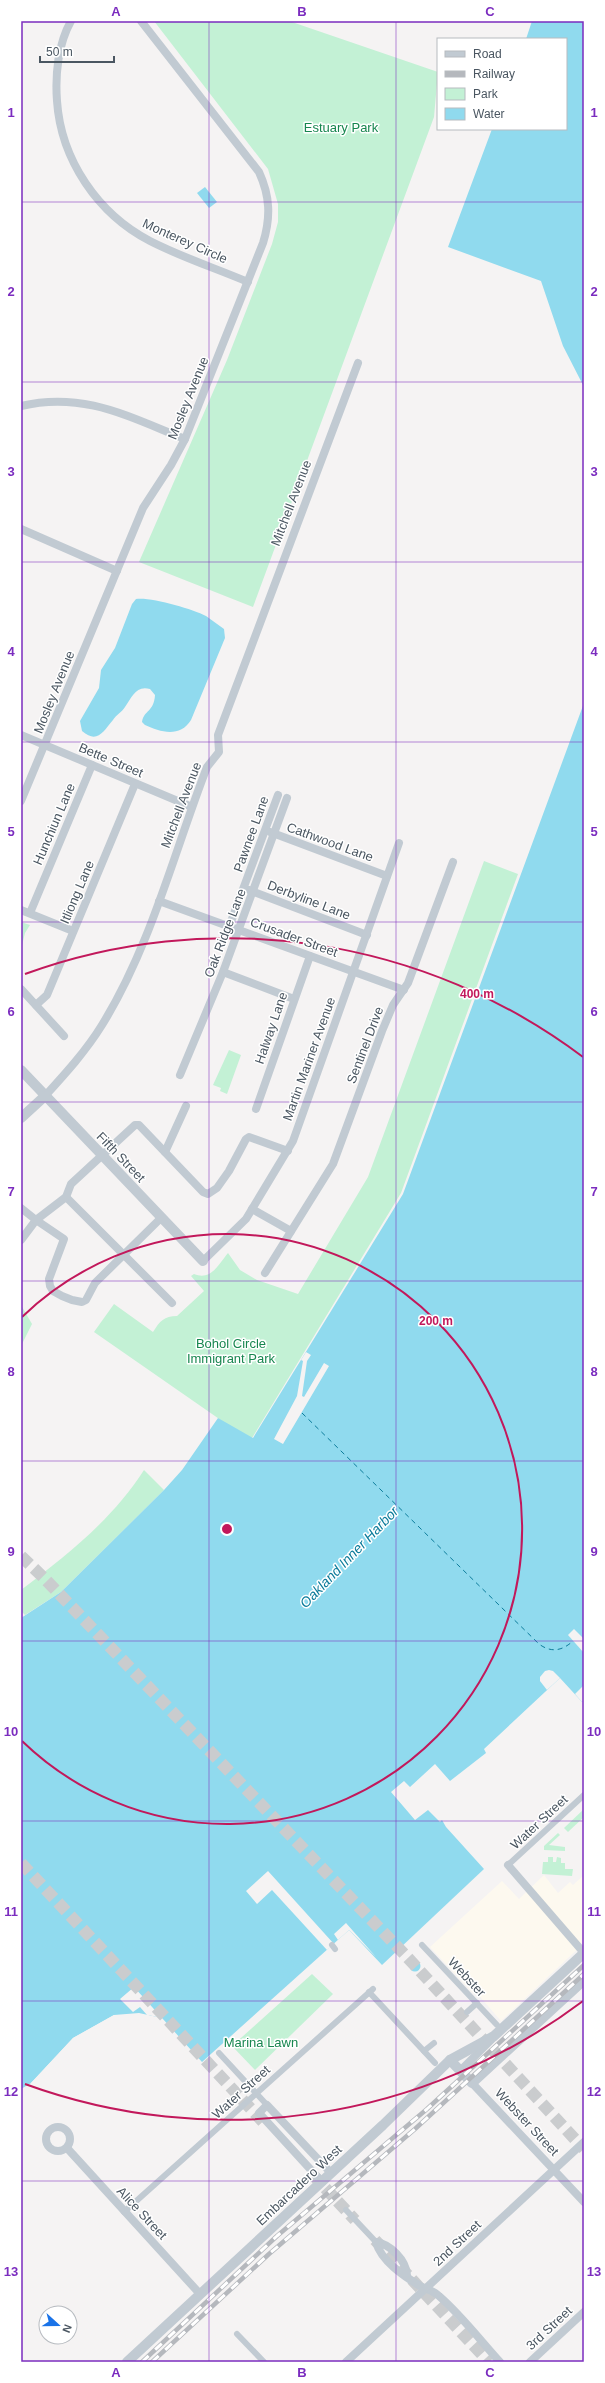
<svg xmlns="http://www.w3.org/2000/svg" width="605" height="2383" viewBox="0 0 605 2383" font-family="Arial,sans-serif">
	<rect width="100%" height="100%" fill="#f5f3f3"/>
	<!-- commercial -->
	<path fill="#fdf9ef" d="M544,1875L558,1893L570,1882L573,1885L584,1875V1943L501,2021L475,1991L473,1993L430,1947L502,1881L519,1899Z"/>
	<!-- green -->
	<g fill="#c3f1d5">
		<path d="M154,21H289L438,72L434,117L253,607L139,562L227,360L272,244L278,222V204L268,169Z"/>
		<path d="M484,861L518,874L401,1193L252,1438L225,1423L94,1332L114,1304L153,1332C160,1321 164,1316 177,1316L204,1291L191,1276L194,1274C211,1281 218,1265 228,1253L240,1270L257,1280L298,1294L368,1177Z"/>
		<path d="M21,922L30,925L25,933L21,949Z"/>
		<path d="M229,1050L241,1055L227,1094L220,1091L221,1088L213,1085Z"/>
		<path d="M21,1305L32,1324L21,1346Z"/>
		<path d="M144,1470L164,1490L61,1592L25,1615L21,1611V1590C67,1555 112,1520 144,1470Z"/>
		<path d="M584,1809V1817L568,1832L564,1828Z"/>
		<path d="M558,1833L560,1835L549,1845L565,1847V1851L544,1850V1846Z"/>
		<path d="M548,1857H553V1862H556L557,1857L561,1858V1863H565V1869H573L572,1876L542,1874L543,1862H548Z"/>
		<path d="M312,1974L333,1994L255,2070L232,2046Z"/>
	</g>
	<!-- water -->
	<g fill="#90daee">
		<path d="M532,21H584V387L563,346L541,281L448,247L492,129H566V39H526Z"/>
		<path d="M205,187L217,202L209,208L197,193Z"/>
		<path d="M136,599C152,597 192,609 206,616C212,620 218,625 224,629L225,638L191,720C180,738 160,732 145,725L142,722C144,710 154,712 155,695L150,689C136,685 132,697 125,707C122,712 116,715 113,720C103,732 97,744 82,731L80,721L99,688L101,670L115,648L132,604Z"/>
		<path d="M584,703V1700L582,1702L560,1678L484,1749L486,1753L450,1781L435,1764L410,1787L404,1781L391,1792L415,1820L428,1810L440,1822L442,1820L446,1827L484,1869L382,1965L349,1930L202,2062L162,2018L139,2013L114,2015L73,2038L31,2083L21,2089V1618L61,1592L164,1490L182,1470L218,1418L253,1438L403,1194Z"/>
		<circle cx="415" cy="1966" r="5.5"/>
	</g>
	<!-- pier -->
	<g fill="#f5f3f3">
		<path d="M306,1352L311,1355L307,1361L302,1396L304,1397L324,1363L329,1366L283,1444L274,1439L297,1396L303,1361L301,1360Z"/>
		<path d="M574,1629L584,1639V1653L568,1635Z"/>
		<path d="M549,1670L553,1671L560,1678L547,1690L540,1681V1677L545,1671Z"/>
		<path d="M584,1685V1700L582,1702L575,1694Z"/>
		<path d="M268,1871L334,1944L327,1950L272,1890L257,1904L246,1891Z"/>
		<path d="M346,1923L376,1957L349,1930L338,1940L334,1934Z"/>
		<path d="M134,1987L162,2018L148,2015L150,2018L139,2015L114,2017L75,2040L33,2085L31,2083L73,2038L114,2015H147L140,2007L133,2012L120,1999Z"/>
	</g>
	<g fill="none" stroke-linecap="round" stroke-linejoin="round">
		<!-- ferry -->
		<path stroke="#0c7c9b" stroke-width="1" stroke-dasharray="5 4" stroke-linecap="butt" d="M302,1413L539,1644C551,1653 562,1651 573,1641"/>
		<!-- primary-tunnel -->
		<g stroke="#caccce" stroke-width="12" stroke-dasharray="12 6" stroke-linecap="butt">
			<path d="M21,1556L45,1579L408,1958L584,2149"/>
			<path d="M21,1863L266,2125"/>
			<path d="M313,2175L355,2220"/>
			<path d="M375,2240L489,2362"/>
		</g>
		<!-- pedestrian -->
		<g stroke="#c1cad2" stroke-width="6">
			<path d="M508,1865L584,1795"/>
			<path d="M332,1945L335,1949"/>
			<path d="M422,1945L497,2025"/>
			<path d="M369,1992L435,2063"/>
			<path d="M467,2012L477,2003"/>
			<path d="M424,2051L434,2043"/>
			<path d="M219,2053L267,2105"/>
			<path d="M346,2210L376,2242"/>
			<path d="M124,2212L373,1989"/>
			<path d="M237,2334L264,2362"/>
		</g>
		<!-- minor -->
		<g stroke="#c1cad2" stroke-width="8">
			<path d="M71,21C58,44 55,75 57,101C61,160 98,214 150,241C181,257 215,268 248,282"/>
			<path d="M21,406C83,391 129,417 185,439"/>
			<path d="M21,529L117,571"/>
			<path d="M21,735L192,807"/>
			<path d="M21,801L143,508L171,465L185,439L263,243C271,217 270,196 259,172L141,21"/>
			<path d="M270,832L387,876"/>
			<path d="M249,890L367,935"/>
			<path d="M159,901L404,990"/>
			<path d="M21,910L73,931"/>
			<path d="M30,913L92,765"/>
			<path d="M229,927L278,795"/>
			<path d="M223,972L294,999"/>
			<path d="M21,989L64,1036"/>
			<path d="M36,1005L47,995L135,784"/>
			<path d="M180,1075L223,972L287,798"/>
			<path d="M45,1096C65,1074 86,1051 102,1025C151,946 174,852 207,767L219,752L218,735L358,363"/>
			<path d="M256,1109L310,956"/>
			<path d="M165,1152L186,1106"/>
			<path d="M66,1197L172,1303"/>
			<path d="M21,1208L36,1220L21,1240"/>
			<path d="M252,1209L291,1231"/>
			<path d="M161,1218L95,1283L86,1300L82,1302L72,1300L62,1296L53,1291L50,1286L49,1279L64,1239L36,1220L66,1197L71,1184L135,1125H139L203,1192L208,1194L217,1188L229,1171L246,1139L249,1137L288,1151"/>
			<path d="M203,1261L246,1219L293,1141L399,843"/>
			<path d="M265,1273L333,1164L382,1031L393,1005L408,983L453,862"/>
			<path d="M508,1865L584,1953"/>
			<path d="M460,2071L493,2038"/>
			<path d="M472,2083L584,2202"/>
			<circle cx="58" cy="2139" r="12"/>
			<path d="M67,2148L200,2294"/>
			<path d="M322,2182L259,2113L267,2105L331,2173"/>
			<path d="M407,2275C406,2260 390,2244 376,2242C381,2261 404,2276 420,2286C426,2289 434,2291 439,2296C461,2315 480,2340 500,2362"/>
			<path d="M346,2362L584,2142"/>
			<path d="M530,2362L584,2312"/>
		</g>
		<!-- tertiary -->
		<g stroke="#c1cad2" stroke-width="10">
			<path d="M21,1070L203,1261"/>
			<path d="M21,1118L45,1096"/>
			<path d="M450,2060L472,2083L584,1980"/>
			<path d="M127,2362L383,2125L450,2060L494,2036L584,1953"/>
		</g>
		<!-- rail casing -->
		<g stroke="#b5b8bd" stroke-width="4.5">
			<g id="rail">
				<path d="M142,2362L277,2236L427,2109L584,1965"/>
				<path d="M152,2362L269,2254L415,2129L584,1974"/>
			</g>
		</g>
		<!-- rail -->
		<use href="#rail" stroke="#fff" stroke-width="3" stroke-dasharray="9" stroke-linecap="butt"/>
	</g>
	<!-- grid -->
	<path fill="none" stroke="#7b2cbf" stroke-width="1" stroke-opacity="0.55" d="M209,21V2362M396,21V2362M21,202H584M21,382H584M21,562H584M21,742H584M21,922H584M21,1102H584M21,1281H584M21,1461H584M21,1641H584M21,1821H584M21,2001H584M21,2181H584"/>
	<!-- distance rings -->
	<g fill="none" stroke="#c2185b" stroke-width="2">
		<path d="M22 1317A295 295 0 1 1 22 1741"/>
		<path d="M583 2001A591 591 0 0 1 25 2084M25 974A591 591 0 0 1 583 1057"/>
	</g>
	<g text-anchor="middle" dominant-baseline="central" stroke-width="3" stroke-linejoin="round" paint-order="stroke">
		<!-- park labels -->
		<g font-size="13" fill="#17864f" stroke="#fff">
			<text x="341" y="127">Estuary Park</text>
			<text x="231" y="1343">Bohol Circle<tspan x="231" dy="15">Immigrant Park</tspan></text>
			<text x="261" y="2042">Marina Lawn</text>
		</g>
		<!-- street labels -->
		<g font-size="13" fill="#4a5661" stroke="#fff">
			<text transform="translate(185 241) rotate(24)">Monterey Circle</text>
			<text transform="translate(188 398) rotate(-68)">Mosley Avenue</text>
			<text transform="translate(291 503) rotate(-69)">Mitchell Avenue</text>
			<text transform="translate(54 692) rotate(-68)">Mosley Avenue</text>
			<text transform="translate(111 760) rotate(23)">Bette Street</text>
			<text transform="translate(181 805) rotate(-69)">Mitchell Avenue</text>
			<text transform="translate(54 824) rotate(-67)">Hunchiun Lane</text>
			<text transform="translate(251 834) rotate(-70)">Pawnee Lane</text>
			<text transform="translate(330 842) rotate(20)">Cathwood Lane</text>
			<text transform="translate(77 892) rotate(-67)">Itliong Lane</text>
			<text transform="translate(309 900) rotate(21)">Derbyline Lane</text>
			<text transform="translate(225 933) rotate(-69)">Oak Ridge Lane</text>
			<text transform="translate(294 937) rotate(20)">Crusader Street</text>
			<text transform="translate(271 1028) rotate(-71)">Halway Lane</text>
			<text transform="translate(365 1045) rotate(-69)">Sentinel Drive</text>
			<text transform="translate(309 1059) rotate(-70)">Martin Mariner Avenue</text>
			<text transform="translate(121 1157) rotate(46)">Fifth Street</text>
			<text transform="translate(539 1822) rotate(-43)">Water Street</text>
			<text transform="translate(467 1977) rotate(47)">Webster</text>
			<text transform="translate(241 2092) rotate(-42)">Water Street</text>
			<text transform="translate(527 2122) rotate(47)">Webster Street</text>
			<text transform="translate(299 2185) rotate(-43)">Embarcadero West</text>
			<text transform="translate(142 2213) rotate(47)">Alice Street</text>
			<text transform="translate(457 2243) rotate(-43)">2nd Street</text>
			<text transform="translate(549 2328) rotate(-43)">3rd Street</text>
		</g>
		<!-- water labels -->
		<g font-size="14" font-style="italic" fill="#0c7c9b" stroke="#fff">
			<text transform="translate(349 1557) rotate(-46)">Oakland Inner Harbor</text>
		</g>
	</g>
	<circle cx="227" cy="1529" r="6" fill="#c2185b" stroke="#fff" stroke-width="2"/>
	<g font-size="12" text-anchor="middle" font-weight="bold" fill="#c2185b" stroke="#fff" stroke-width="3" stroke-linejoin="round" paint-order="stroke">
		<text x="477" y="998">400 m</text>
		<text x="436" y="1325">200 m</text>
	</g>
	<!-- border -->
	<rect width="605" height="2383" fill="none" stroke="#ffffff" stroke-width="44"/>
	<!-- legend -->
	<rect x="437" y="38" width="130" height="92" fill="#ffffff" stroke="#b7bbc0"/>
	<rect x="445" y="51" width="20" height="6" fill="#c1cad2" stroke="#b7bbc0"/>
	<text x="473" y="58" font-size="12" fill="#4a5661">Road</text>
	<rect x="445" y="71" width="20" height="6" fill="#b5b8bd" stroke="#b7bbc0"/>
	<text x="473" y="78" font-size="12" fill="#4a5661">Railway</text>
	<rect x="445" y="88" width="20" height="12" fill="#c3f1d5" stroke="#b7bbc0"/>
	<text x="473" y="98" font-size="12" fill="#4a5661">Park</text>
	<rect x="445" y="108" width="20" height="12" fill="#90daee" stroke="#b7bbc0"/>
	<text x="473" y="118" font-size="12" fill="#4a5661">Water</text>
	<!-- north arrow -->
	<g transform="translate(58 2325) rotate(111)"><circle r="19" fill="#ffffff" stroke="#b7bbc0"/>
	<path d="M0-3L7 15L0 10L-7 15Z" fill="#1a73e8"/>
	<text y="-6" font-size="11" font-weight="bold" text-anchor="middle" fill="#4a5661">N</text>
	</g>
	<!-- scale -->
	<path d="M40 56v6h74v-6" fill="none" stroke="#4a5661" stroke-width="2"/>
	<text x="46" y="56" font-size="12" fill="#4a5661" stroke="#ffffff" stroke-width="3" paint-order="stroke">50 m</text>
	<rect x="22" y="22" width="561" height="2339" fill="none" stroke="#7b2cbf" stroke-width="1.5"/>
	<g font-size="13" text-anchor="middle" font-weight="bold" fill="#7b2cbf">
		<text x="116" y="16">A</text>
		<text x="302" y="16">B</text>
		<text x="490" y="16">C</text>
		<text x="11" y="117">1</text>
		<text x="594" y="117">1</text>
		<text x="11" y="296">2</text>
		<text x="594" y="296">2</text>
		<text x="11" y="476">3</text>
		<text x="594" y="476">3</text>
		<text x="11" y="656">4</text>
		<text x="594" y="656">4</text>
		<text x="11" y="836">5</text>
		<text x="594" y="836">5</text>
		<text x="11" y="1016">6</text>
		<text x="594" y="1016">6</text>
		<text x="11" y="1196">7</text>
		<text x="594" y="1196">7</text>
		<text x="11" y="1376">8</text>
		<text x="594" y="1376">8</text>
		<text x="11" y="1556">9</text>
		<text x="594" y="1556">9</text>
		<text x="11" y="1736">10</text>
		<text x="594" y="1736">10</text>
		<text x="11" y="1916">11</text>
		<text x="594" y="1916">11</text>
		<text x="11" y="2096">12</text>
		<text x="594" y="2096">12</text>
		<text x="11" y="2276">13</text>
		<text x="594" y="2276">13</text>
		<text x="116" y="2377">A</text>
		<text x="302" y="2377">B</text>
		<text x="490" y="2377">C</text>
	</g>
</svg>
